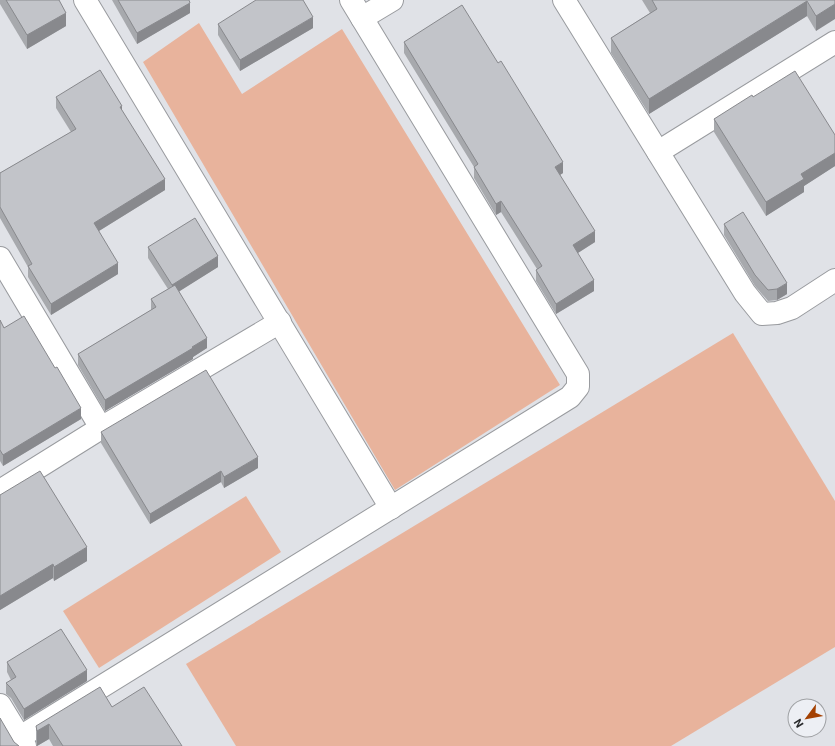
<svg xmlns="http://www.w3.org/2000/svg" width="835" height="746" viewBox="0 0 835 746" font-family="Roboto,sans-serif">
	<rect width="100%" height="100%" fill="#e0e2e7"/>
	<!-- green -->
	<g fill="#e8b39c">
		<path d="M199,23L242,94L342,29L560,385L395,490L143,62Z"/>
		<path d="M733,333L835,501V647L671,746H236L186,664Z"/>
		<path d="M246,496L281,552L99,668L63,611Z"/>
	</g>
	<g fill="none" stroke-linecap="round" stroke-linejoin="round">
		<!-- minor casing -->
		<g stroke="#999b9f" stroke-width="24">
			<g id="minor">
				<path d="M85,0L391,508"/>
				<path d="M564,0L745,293L762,314L777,313L792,308L835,280"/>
				<path d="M362,18L392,0"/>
				<path d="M658,152L835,42"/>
				<path d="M0,258L101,428"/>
				<path d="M0,491L101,428L280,322"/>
				<path d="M0,705L25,746"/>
				<path d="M20,737L570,397L578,387V374L351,0"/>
			</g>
		</g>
		<!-- minor -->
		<use href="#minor" stroke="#fff" stroke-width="22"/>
	</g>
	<!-- wall -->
	<g fill="#a7a9ad">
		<path d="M0,0H59L66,26L27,49L0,4Z"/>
		<path d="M112,0H189L190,13L137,44Z"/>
		<path d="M642,0H835L816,31L807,16L649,114L611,53V38L650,13Z"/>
		<path d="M218,24L313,28L240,71L218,35Z"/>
		<path d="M404,42L563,173L560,175L595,242L578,253L594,291L556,314L536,281V270L537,269L501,212L496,215L474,178V167L404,53Z"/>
		<path d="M56,97L122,112L165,190L99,231L118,274L51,315L28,277V267L0,218V173L71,132L56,108Z"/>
		<path d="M753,97L835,135V166L804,186V192L766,216L714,132V119Z"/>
		<path d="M724,224L787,294L777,300L768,301L755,286L724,235Z"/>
		<path d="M148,247L218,267L179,291L207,348L193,357V359L105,411L78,365V354L151,310V299L168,289L148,258Z"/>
		<path d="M0,320L4,328L81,419L3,466L0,461Z"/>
		<path d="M101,432L258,468L224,488L221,482L150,524L101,443Z"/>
		<path d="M0,495L87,561L54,581L53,578L0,610Z"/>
		<path d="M7,662L87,681L24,720L11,698L6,694V683L11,680L7,672Z"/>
		<path d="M112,707L182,746H53L49,739L37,746L36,742V726Z"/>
	</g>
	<!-- shaded-wall -->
	<g fill="#88898d">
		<path d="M807,1V16L649,114V99Z"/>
		<path d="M190,3V13L137,44V33Z"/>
		<path d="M835,4V19L816,31V16Z"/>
		<path d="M66,13V26L27,49V35Z"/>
		<path d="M313,17V28L240,71V60Z"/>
		<path d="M122,106V117L120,107Z"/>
		<path d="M835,153V166L804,186V192L766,216V202L801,174Z"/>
		<path d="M563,162V173L555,178V167Z"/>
		<path d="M165,179V190L94,234V223Z"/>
		<path d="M501,201V212L496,215V204Z"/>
		<path d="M595,231V242L573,256V245Z"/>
		<path d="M218,256V267L172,296V285Z"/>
		<path d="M118,263V274L51,315V304Z"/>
		<path d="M594,280V291L556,314V304Z"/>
		<path d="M787,283V294L777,300V289Z"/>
		<path d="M207,338V348L193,357V359L105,411V400Z"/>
		<path d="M81,408V419L3,466V455Z"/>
		<path d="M258,457V468L224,488V477Z"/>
		<path d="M221,471V482L150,524V514Z"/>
		<path d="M87,547V561L54,581V567Z"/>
		<path d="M53,564V578L0,610V596Z"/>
		<path d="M87,670V681L24,720V709Z"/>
		<path d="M49,724V739L37,746V731Z"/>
	</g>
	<!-- building -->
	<g fill="#c2c4c9" stroke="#88898d">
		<path d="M6,0H59L66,13L27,35Z"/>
		<path d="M118,0H189L190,3L137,33Z"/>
		<path d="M256,0H303L313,17L240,60L218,24Z"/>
		<path d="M652,0H835V4L816,16L807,1L649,99L611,38L657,9Z"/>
		<path d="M462,5L498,63L501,61L563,162L555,167L595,231L573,245L594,280L556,304L536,270L542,266L501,201L496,204L474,167L478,164L404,42Z"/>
		<path d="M100,70L122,106L120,107L165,179L94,223L118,263L51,304L28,266L32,264L0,207V173L76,129L56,97Z"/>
		<path d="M795,71L835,135V153L801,174L804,179L766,202L714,119L752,95L753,97Z"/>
		<path d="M743,212L787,283L777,289L768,290L755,275L724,224Z"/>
		<path d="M195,218L218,256L172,285L148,247Z"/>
		<path d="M175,285L207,338L192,347L193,348L105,400L78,354L156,307L151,299Z"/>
		<path d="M24,316L55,368L57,367L81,408L3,455L0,450V320L4,328Z"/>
		<path d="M206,370L258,457L224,477L221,471L150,514L101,432Z"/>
		<path d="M40,471L87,547L54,567L53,564L0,596V495Z"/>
		<path d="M61,629L87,670L24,709L11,688L6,683L16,677L7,662Z"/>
		<path d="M100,687L112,707L144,687L182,746H63L49,724L37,731L36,726Z"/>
		<path d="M0,718L14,742L19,746H0Z"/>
	</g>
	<!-- north arrow -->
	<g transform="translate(807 718) rotate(238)"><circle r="19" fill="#edeff4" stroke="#9fa1a4"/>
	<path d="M0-3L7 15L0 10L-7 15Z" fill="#a44102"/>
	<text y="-6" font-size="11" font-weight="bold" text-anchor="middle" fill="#2a2b2d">N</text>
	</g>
</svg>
